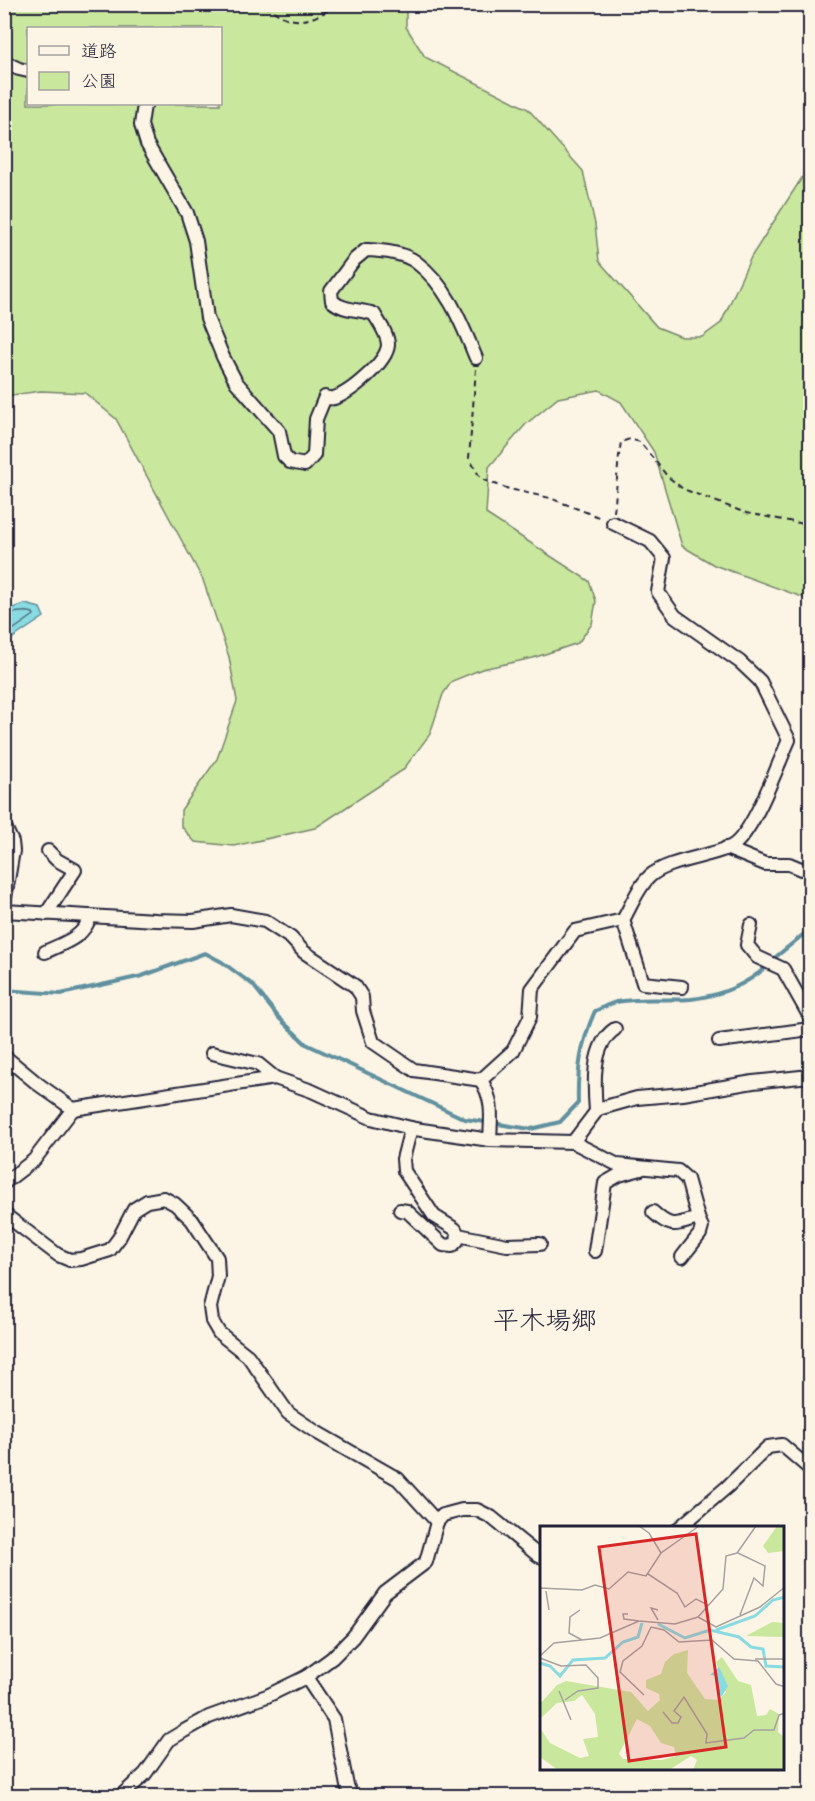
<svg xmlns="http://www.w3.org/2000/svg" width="815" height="1801" viewBox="0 0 815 1801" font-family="'Architects Daughter','Klee One',sans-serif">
	<rect width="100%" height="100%" fill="#fcf5e5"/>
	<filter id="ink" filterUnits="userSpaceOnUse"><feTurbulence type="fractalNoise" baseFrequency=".0167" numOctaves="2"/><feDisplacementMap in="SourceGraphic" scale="12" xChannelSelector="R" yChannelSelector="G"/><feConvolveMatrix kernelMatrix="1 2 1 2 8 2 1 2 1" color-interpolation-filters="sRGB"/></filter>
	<g filter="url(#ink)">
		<!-- green -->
		<path fill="#cae79e" stroke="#76846c" stroke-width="1.5" fill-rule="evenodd" d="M4,5H406V27L425,57L528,109L583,171L595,224L599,261L657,327L682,337H702L721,323L751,257L810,165V600L714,565L682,546L654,452L621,402L599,390L558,398L526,424L489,467L486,514L589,581L596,601L592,624L578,643L533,658L482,669L452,681L443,694L430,734L403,770L315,828L234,846L195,842L181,826V810L217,759L237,701L229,657L203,580L116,419L85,393L41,391L5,396ZM28,28H220V104H28Z"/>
		<!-- water -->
		<path fill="#89dae1" stroke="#60909f" stroke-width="1.5" d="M25,604L40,608L44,617L5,643V606L13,608Z"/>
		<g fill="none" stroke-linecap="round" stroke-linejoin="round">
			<!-- shore -->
			<path stroke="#4b6c7d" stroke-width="1.5" d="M4,612C15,615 23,609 33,613L34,615L4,636"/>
			<!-- stream -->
			<g stroke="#60909f" stroke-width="4">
				<path d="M772,960L810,929"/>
				<path d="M4,990L61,994L142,976L205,953L222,962L253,985L279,1018L306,1044L465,1119L531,1129L560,1122L578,1103C577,1070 581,1042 595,1011C602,1008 609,1004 616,1002C641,997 666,1001 691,999C719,996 747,985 767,966"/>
			</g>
			<!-- minor casing -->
			<g stroke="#22223b" stroke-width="16">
				<g id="minor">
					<path d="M4,62L19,69L28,71"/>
					<path d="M146,104L144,105L141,125L147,144L187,213L196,241L207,318L223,357L236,382L279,431L284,456L290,462L305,465L314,455L316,419L325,397C328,398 332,399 334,398C350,393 387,362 388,345C388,334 379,323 374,314C359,309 344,311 332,301L331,291L354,260L366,250C382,251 403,252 416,262C447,285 462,324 476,358"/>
					<path d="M4,825L12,842L13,851L4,904"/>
					<path d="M726,848L765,864H789L801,869"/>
					<path d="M4,911L156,920L193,921L231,915L265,921L291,938L304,952L355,986L362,997L363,1011L373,1042L414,1070L481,1080L513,1051L530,1017L532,989L575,931L623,920C631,906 638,887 650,876C668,860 711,857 732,846C753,834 778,764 789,740L760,681L740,662L675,616L658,592L664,558L650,541L613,523"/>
					<path d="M46,914L75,870L57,860L48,851"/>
					<path d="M623,920L643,983L682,987"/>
					<path d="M751,925L747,945L757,957L783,969L810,1017"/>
					<path d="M45,952C64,943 85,937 90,916"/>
					<path d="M719,1041L810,1029"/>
					<path d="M212,1053L258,1064L275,1078"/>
					<path d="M4,1056L38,1084L73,1109L275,1078L312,1091L371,1118L415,1129L490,1140L573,1142L598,1109L637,1098L683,1094L753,1082L810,1076"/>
					<path d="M481,1080C494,1102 491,1115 490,1140"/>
					<path d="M596,1111C594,1086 591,1045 615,1029"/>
					<path d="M573,1142L618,1165L678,1171L687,1179L698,1218C675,1225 671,1229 653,1212"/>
					<path d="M4,1183L34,1160L73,1109"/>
					<path d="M400,1210L407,1211L443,1245L452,1246L457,1241L458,1235L455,1229L434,1216L404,1171L403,1159L411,1128"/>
					<path d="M4,1214L58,1255L70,1260L81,1259L110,1250L119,1238L134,1209L147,1201L164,1198L175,1204L192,1220L217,1258L218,1276L210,1307L212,1321L219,1333L248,1356L288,1413L316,1432L398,1479L437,1522"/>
					<path d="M458,1235L507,1245L540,1244"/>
					<path d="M595,1251L605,1183L619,1175L641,1169"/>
					<path d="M682,1257L700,1234L702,1227L698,1218"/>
					<path d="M679,1528L727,1487L768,1447L782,1445L810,1469"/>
					<path d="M306,1677L334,1719L347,1786L352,1796"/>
					<path d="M121,1796L145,1774L169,1740L184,1731L209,1717L267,1696L306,1677L332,1658L353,1637L385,1593L426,1562L437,1522L443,1515L462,1510H477L491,1517L539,1556L542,1557"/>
				</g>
			</g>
			<!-- path -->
			<g stroke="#22223b" stroke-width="2" stroke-dasharray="6 4.5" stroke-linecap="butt">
				<path d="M265,4C291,28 310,23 338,4"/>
				<path d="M476,369L469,458L481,479L509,489L550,498L601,518"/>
				<path d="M614,512C617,488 617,465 621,442L630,439L640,442L667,476L683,489L746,513L810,525"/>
			</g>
			<!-- minor -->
			<use href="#minor" stroke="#fcf5e5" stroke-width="12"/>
		</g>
	</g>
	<g text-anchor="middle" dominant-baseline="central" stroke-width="4.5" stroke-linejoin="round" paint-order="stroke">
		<!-- quarter labels -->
		<g font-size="26" fill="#22223b" stroke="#fcf5e5">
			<text x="545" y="1321">平木場郷</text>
		</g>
	</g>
	<!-- overview -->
	<g transform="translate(540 1526)">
		<rect width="244" height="244" fill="#fcf5e5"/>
		<path d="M237,0H244V25L228,27L223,20ZM232,96L244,97V111L206,110ZM148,124L147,147L165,173L179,174L186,166L176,136L182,131L198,155L211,159L217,190L226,189L230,183L239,188L238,206L244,211V244H153L157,234L151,230L129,244H18L0,231V202L10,217L40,232L49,230L43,213L58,211L55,188L42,169L34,175L17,177L0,193V178L17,159L26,155L91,166L108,185L120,174L119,168L106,162V154L121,148L125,136L134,128ZM97,193L110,200L121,217L134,221L136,230L122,234L83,233L79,228Z" fill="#cae79e" fill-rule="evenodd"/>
		<path d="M179,141L188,160L182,170L177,169V150L170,149Z" fill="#89dae1"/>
		<path fill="none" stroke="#89dae1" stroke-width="3" d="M118,98L145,112L170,104L199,111L211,121L223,123L226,140L245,141M176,104L215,90L233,74L245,71M0,137L10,140L20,150L33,134L65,132L83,116L98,111L102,97"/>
		<path fill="none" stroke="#a5a1a1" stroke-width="1.5" d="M99,0L109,7L121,27M198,27L225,40L223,60L214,52L200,89M108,48L137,67L145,81L156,73L168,79M0,62L42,64L55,59L69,63L88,46L106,50L121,27L159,0M6,65L9,84M40,84L30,91L29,107L42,114M118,84L111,82L118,94M88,88H83L84,93L99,95M158,91L176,101L220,81L245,61M111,101L124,104L139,116L172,114L194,133L218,135L236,158L245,161M0,130L14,117L60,112L99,95L135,98L158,91L183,63L186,30L197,27L216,0M0,132L21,140L46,139L58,152V162L38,165L25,174M215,133H245M19,165L31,194M104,169L80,146L83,135L102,120L111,101M123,186L132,197H138L141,191L134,185L144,171L167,208L166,217L204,212L214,204H234L239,189L245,187"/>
		<path fill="#d62828" fill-opacity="0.15" stroke="#d62828" stroke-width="3" d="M156,8L186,221L89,235L59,21Z"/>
		<rect width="244" height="244" fill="none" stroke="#22223b" stroke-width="3"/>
	</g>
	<!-- margin -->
	<rect width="815" height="1801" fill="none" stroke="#fcf5e5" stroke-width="24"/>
	<rect x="12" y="12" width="791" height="1777" fill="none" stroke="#22223b" stroke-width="2" filter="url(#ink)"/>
	<!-- legend -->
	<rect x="27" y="27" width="195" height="78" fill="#fcf5e5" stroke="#a5a1a1" stroke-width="1.5"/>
	<rect x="39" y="46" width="30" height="9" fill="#fcf5e5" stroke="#a5a1a1" stroke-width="1.5"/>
	<text x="81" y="57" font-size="18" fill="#22223b">道路</text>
	<rect x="39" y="72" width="30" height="18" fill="#cae79e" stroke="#a5a1a1" stroke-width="1.5"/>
	<text x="81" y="87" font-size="18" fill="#22223b">公園</text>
</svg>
